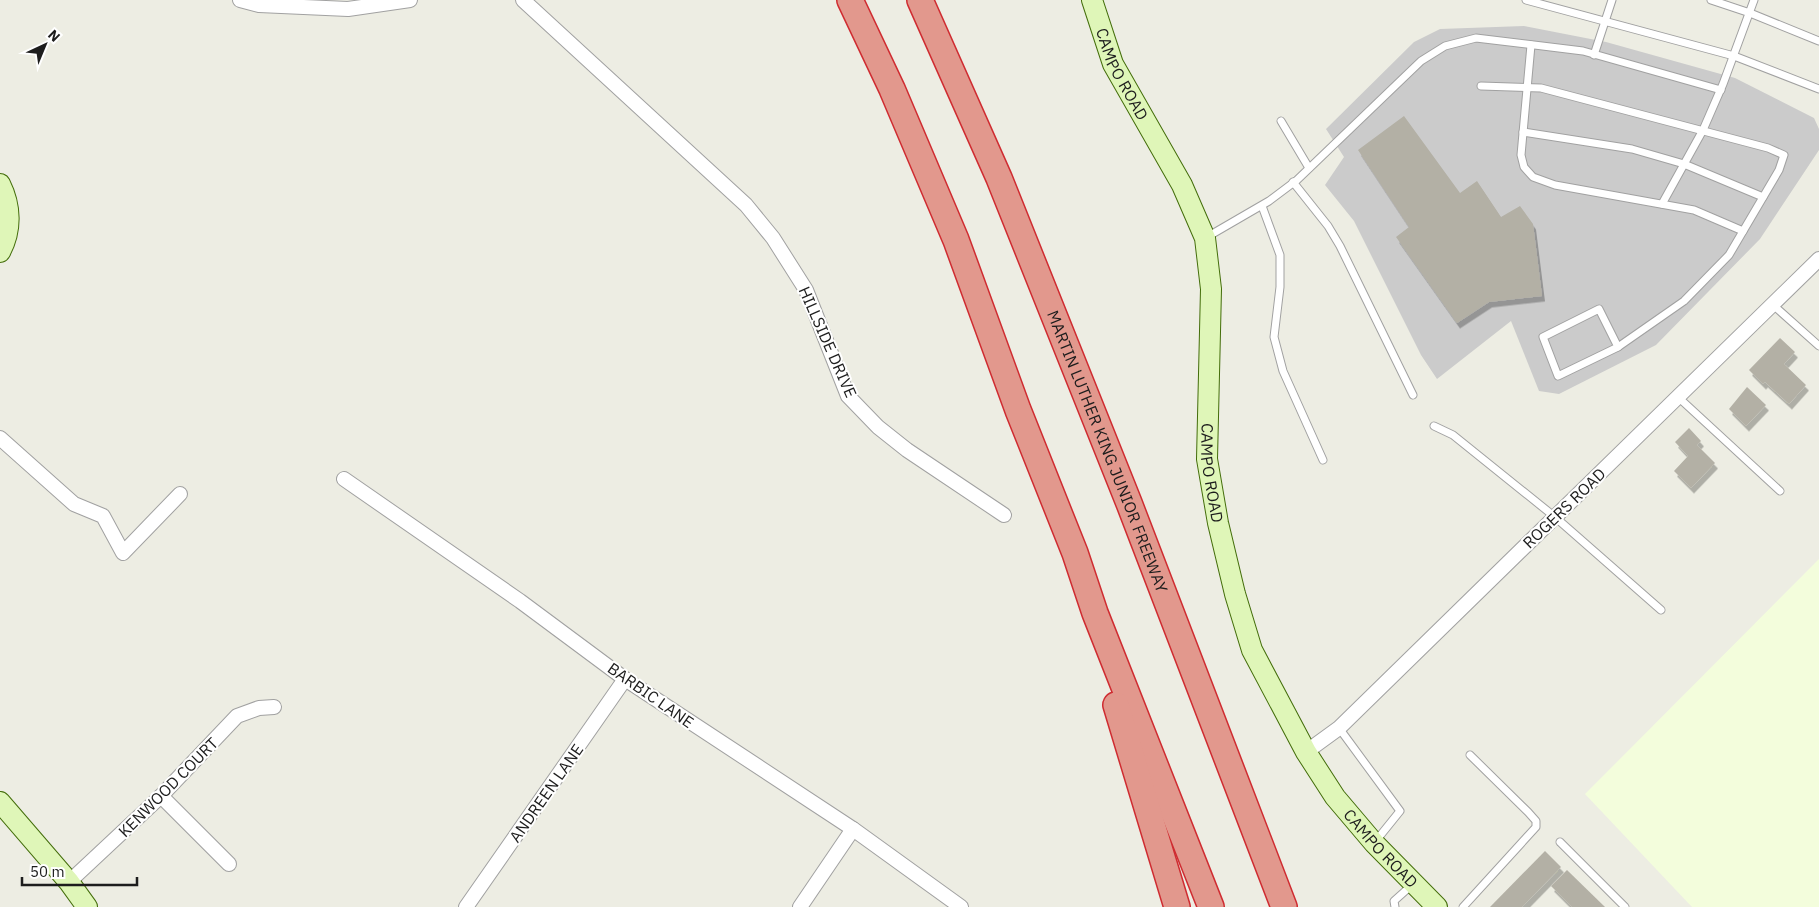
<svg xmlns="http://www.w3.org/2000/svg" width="1819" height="907" viewBox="0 0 1819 907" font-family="'IBM Plex Sans',sans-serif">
	<defs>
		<filter id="shadow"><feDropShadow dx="3" dy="5.5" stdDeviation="0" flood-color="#0004"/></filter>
	</defs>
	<rect width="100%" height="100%" fill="#edede3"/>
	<!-- education -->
	<path fill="#f3fddc" d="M1819,559V907H1692L1585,794Z"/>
	<!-- religious -->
	<path fill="#cbcbcb" d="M1524,26L1606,42L1735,78L1814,118L1819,129V150L1760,239L1656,345L1559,394L1539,391L1511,321L1437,379L1421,355L1354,221L1325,185L1344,157L1326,129L1414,42L1440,29Z"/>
	<!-- building -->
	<g fill="#b3b0a5" filter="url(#shadow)">
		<path d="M1404,116L1460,193L1477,181L1501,217L1520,206L1533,224L1542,296L1489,302L1457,323L1396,237L1409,227L1358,150Z"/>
		<path d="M1780,338L1795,352L1784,364L1806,385L1789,404L1765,382L1763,384L1749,370Z"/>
		<path d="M1747,387L1766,405L1746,426L1729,409Z"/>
		<path d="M1689,428L1701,441L1697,445L1715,463L1691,488L1674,471L1688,456L1675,442Z"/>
		<path d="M1545,851L1561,867L1522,907H1490Z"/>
		<path d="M1567,870L1605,907H1572L1551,886Z"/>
	</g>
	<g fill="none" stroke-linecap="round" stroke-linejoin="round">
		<!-- lane casing -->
		<g stroke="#a1a1a1" stroke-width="9">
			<g id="lane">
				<path d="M1526,0L1734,56L1819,89"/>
				<path d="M1711,0L1750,13L1819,41"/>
				<path d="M1531,45L1521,155L1524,167L1533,177L1555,185L1694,210L1743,231"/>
				<path d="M1594,55L1612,0"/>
				<path d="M1481,86L1541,88L1768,148L1784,155L1779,170L1729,255L1684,301L1618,347"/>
				<path d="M1281,121L1309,168"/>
				<path d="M1523,132L1632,149L1684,164L1763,197"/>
				<path d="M1293,182L1328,226L1340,246L1413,395"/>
				<path d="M1662,204L1703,130L1723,84L1754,0"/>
				<path d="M1262,206L1280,255V287L1274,337L1283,371L1323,460"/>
				<path d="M1207,237L1269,201L1297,180L1421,61L1445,46L1476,38L1583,51L1721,90"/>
				<path d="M1772,304L1819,346"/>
				<path d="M1599,309L1618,347L1558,376L1543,337Z"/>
				<path d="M1678,397L1780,491"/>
				<path d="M1434,426L1453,435L1555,517L1661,610"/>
				<path d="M1339,728L1400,811L1375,842"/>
				<path d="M1560,842L1625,907"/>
				<path d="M1395,907L1394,901L1413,884"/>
				<path d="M1463,907L1536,827V821L1528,812L1470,755"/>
			</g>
		</g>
		<!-- street casing -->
		<g stroke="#a1a1a1" stroke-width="16">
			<g id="street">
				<path d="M240,0L259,5L348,9L410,0"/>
				<path d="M523,0L746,205L773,238L806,290L848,396L878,427L907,450L1004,515"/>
				<path d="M0,438L74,504L103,516L123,553L180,494"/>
				<path d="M344,479L520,601L625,679L853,829L961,907"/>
				<path d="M1306,752L1339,728L1819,259"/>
				<path d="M161,796L229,864"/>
				<path d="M69,882L161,796L237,716L259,708L274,707"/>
				<path d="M466,907L625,679"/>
				<path d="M800,907L853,829"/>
			</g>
		</g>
		<!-- secondary casing -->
		<g stroke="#436d0a" stroke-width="22">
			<g id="secondary">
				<path id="s1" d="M1092,0L1113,64L1182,185L1205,238L1211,289L1207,459L1218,523L1235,594L1252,650L1306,752L1335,797L1374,843L1437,907"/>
				<path d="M0,184C11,206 12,230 0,252"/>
				<path d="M0,802L69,882L87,907"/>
			</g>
		</g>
		<!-- highway casing -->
		<g stroke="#cf2c31" stroke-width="28">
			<g id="highway">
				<path d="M850,0L892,89L956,240L1018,410L1075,553L1095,613L1211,907"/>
				<path id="s2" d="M920,0L999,178L1129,503L1284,907"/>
				<path d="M1116,705L1177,907"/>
			</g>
		</g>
		<!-- lane -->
		<use href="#lane" stroke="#fff" stroke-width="7"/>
		<!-- street -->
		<use href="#street" stroke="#fff" stroke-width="14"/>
		<!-- secondary -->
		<use href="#secondary" stroke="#dff6b8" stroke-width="20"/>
		<!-- highway -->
		<use href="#highway" stroke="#e2988d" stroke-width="25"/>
	</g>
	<g text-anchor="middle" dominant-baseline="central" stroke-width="4" stroke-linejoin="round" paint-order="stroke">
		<!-- street labels -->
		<g font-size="16" fill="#1d1d1d" stroke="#fff">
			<text stroke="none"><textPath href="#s1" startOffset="80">CAMPO ROAD</textPath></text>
			<text transform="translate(828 342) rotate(66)">HILLSIDE DRIVE</text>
			<text stroke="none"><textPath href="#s2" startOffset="489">MARTIN LUTHER KING JUNIOR FREEWAY</textPath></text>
			<text stroke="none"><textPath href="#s1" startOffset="500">CAMPO ROAD</textPath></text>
			<text transform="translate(1564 508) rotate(-44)">ROGERS ROAD</text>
			<text transform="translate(651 695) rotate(35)">BARBIC LANE</text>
			<text transform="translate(168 787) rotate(-45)">KENWOOD COURT</text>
			<text transform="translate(546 793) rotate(-55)">ANDREEN LANE</text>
			<text stroke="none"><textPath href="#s1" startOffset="920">CAMPO ROAD</textPath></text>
		</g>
	</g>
	<!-- north arrow -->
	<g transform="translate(45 45) rotate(44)" stroke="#ffffff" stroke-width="4" paint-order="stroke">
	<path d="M0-4L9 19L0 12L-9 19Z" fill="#1d1d1d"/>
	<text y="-8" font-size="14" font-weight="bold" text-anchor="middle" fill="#1d1d1d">N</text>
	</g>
	<!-- scale -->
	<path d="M22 877v8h115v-8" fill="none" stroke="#1d1d1d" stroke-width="2.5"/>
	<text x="30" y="877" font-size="15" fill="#1d1d1d" stroke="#ffffff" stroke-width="4" paint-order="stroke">50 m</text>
</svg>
